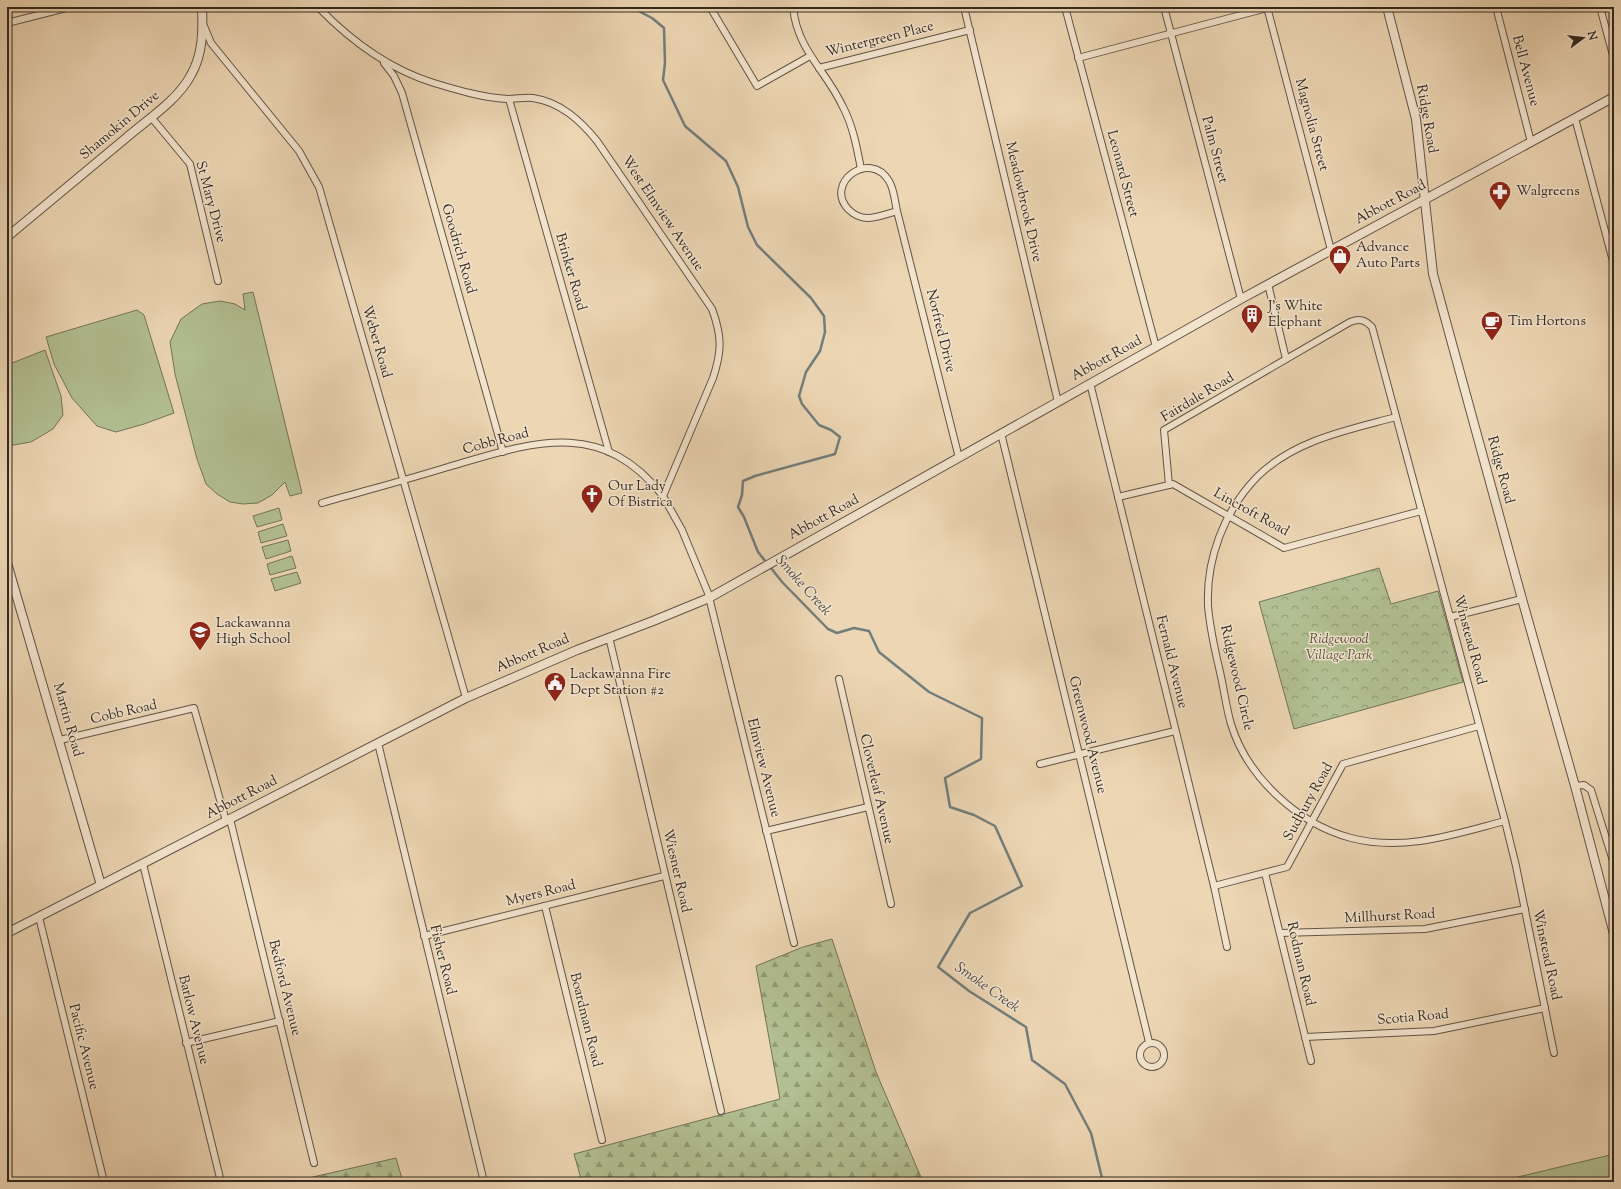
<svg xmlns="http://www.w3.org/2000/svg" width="1621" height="1189" viewBox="0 0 1621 1189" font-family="'Sorts Mill Goudy',serif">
	<defs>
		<pattern id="forest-firs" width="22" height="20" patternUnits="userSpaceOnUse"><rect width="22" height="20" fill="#b2bf92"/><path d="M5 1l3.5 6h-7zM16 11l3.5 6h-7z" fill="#919b77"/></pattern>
		<pattern id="park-crowns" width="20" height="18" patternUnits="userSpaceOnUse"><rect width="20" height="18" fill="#b2bf92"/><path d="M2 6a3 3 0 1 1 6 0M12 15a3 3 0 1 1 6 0" fill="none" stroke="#919b77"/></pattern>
	</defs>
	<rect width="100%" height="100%" fill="#edd6b4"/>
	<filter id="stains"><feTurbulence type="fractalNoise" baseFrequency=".005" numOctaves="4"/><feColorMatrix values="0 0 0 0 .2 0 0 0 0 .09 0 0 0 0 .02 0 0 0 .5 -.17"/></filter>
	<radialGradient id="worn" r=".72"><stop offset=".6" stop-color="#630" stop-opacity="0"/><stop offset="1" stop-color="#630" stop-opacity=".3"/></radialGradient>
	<!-- grass -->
	<g fill="#b2bf92" stroke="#727459">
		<path d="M253,292L302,493L290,496L285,482L272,495L258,503L243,504L230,502L217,494L206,484L197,459L175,374L170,342L181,319L202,304L220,301L235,304L245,310L243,294Z"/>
		<path d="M137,310L144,315L174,413L144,424L116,432L97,426L72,398L54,364L46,337Z"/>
		<path d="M45,350L61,396L63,415L53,429L31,442L7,446V365Z"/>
		<path d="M279,508L282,520L257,527L253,516Z"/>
		<path d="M283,524L287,536L261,543L258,532Z"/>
		<path d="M288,540L291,551L266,559L262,547Z"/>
		<path d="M292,556L296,568L270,575L267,564Z"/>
		<path d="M297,572L301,583L275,591L271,579Z"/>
		<path d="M1614,1154V1182H1497Z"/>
	</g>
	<!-- forest -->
	<g fill="url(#forest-firs)" stroke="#727459">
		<path d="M832,939L876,1072L923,1182H582L574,1154L780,1099L756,966L803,947Z"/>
		<path d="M396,1158L403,1182H291Z"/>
	</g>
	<!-- park -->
	<path fill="url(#park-crowns)" stroke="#727459" d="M1379,568L1391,604L1438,591L1463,682L1294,729L1259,602Z"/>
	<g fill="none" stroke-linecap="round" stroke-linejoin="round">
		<!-- stream -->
		<g stroke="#727e7b" stroke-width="2.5">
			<path d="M447,7L459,10L475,7"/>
			<path d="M631,7L652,18L664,28L665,63L663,80L685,126L726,161L738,187L748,227L757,245L811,298L824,316L825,332L820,351L806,372L799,396L802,404L819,425L831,430L840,437L835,454L755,476L743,481L742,495L738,507L744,517L758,552L783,583L828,629L837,633L854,628L869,631L879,652L929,692L982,718L981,759L945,778L950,807L974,815L995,826L1022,886L970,913L938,967L969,991L1026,1027L1032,1060L1065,1084L1091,1133L1103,1182"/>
		</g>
		<!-- minor casing -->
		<g stroke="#615445" stroke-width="8">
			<g id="minor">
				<path d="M318,7C351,41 388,69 434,83C457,90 484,98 508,99C517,99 524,97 533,98C560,102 580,120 597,141L712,309C722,336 722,351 713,378L663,496L682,530L708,593L794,943"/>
				<path d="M710,7L757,86L810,56"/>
				<path d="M793,7C797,50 826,70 843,107C853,126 857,148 861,169"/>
				<path d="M964,7L1058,402"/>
				<path d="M1065,7L1156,347"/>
				<path d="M1164,7L1241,299"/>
				<path d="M1267,7L1331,250"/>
				<path d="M1496,7L1531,142"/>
				<path d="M1600,7L1614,59"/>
				<path d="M7,23L70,7"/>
				<path d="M204,26L211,43L299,151L319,187L466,698"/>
				<path d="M1078,58L1271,7"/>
				<path d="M384,63L394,76L402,93L503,452"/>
				<path d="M819,68L970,30"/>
				<path d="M509,99L609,452"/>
				<path d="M151,117L190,164L218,281"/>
				<path d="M1575,118L1614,265"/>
				<path d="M897,211C887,214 876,218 867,218C859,218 853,214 848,209C824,183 870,149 889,181C894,189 895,202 897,211L959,458"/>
				<path d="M1268,284L1286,359"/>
				<path d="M1090,383L1214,886L1227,947"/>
				<path d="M1396,417C1348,430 1294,440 1257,477C1224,511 1206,559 1208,606C1210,629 1215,651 1220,672C1224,689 1226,707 1231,724C1247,777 1298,824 1351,838C1404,852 1455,834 1505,821"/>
				<path d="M1001,433L1149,1042"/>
				<path d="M1169,485L1164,430L1350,322C1360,318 1365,320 1372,327L1505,821L1516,866L1554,1053"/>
				<path d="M1118,497L1173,484L1284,548L1421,511"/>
				<path d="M322,503C364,491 406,480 448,467C531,443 600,416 663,496"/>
				<path d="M1450,617L1522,599"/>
				<path d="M609,637L721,1111"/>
				<path d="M839,679L891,904"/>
				<path d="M60,740L194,708L226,821"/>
				<path d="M378,743L484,1182"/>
				<path d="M1040,764L1175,731"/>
				<path d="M1575,786L1584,785L1591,790L1614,864"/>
				<path d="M230,819L314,1163"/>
				<path d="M766,831L868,807"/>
				<path d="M143,864L221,1182"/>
				<path d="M1265,873L1311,1061"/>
				<path d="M1214,886L1287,867L1343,764L1479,726"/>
				<path d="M545,906L602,1140"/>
				<path d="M39,917L104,1182"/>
				<path d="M1280,933L1425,929L1525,909"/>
				<path d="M424,936L664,876"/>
				<path d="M1305,1037L1434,1031L1545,1008"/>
				<circle cx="1152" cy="1055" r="12"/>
				<path d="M186,1043L280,1021"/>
			</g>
		</g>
		<!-- tertiary casing -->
		<g stroke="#615445" stroke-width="10">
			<g id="tertiary">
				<path d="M1387,7L1416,119L1433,274L1522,599L1575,786L1614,934"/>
				<path d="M7,237C47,204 86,171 126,138C148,119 177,101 191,75C203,54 203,30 202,7"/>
				<path d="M7,563L101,885"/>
				<path d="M7,933L466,698L577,650L653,621L709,598L1241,299L1614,97"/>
			</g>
		</g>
		<!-- minor -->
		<use href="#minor" stroke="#f3e4ce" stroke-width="6"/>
		<!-- tertiary -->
		<use href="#tertiary" stroke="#f3e4ce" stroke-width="8"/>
	</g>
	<!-- icons -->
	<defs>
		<g id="pharmacy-pin" transform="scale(1.15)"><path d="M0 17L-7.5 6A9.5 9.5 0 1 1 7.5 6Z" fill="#8f2418" stroke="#f3e4ce"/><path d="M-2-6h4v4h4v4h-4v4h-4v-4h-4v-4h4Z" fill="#fff"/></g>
		<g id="shop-pin" transform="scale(1.15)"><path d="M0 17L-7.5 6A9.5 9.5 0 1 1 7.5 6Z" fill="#8f2418" stroke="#f3e4ce"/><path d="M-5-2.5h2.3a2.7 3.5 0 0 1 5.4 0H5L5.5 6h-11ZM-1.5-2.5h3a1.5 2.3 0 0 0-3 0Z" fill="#fff"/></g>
		<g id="building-pin" transform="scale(1.15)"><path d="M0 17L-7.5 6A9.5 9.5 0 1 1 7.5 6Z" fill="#8f2418" stroke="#f3e4ce"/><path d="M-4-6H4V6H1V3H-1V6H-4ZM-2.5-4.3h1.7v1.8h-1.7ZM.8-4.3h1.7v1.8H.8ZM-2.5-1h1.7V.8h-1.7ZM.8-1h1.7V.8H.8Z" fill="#fff"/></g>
		<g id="cafe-pin" transform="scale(1.15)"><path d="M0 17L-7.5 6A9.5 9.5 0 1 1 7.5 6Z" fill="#8f2418" stroke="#f3e4ce"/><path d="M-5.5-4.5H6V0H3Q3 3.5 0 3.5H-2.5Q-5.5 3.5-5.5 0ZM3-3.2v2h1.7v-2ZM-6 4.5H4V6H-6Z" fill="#fff"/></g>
		<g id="church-pin" transform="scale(1.15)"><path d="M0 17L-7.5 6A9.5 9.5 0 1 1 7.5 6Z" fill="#8f2418" stroke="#f3e4ce"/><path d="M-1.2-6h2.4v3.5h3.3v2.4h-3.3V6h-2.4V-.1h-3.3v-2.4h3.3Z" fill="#fff"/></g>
		<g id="school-pin" transform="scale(1.15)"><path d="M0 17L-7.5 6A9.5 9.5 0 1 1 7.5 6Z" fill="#8f2418" stroke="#f3e4ce"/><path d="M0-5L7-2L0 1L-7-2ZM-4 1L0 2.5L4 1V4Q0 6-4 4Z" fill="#fff"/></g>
		<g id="civic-pin" transform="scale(1.15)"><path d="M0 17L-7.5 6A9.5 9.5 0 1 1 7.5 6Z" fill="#8f2418" stroke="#f3e4ce"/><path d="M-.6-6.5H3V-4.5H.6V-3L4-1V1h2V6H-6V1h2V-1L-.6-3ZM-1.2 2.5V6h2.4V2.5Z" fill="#fff"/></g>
	</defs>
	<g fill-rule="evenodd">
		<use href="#pharmacy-pin" x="1500" y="192"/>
		<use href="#shop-pin" x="1340" y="256"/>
		<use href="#building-pin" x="1252" y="315"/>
		<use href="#cafe-pin" x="1492" y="322"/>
		<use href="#church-pin" x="592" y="495"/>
		<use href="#school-pin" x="200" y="632"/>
		<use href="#civic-pin" x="555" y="683"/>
	</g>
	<g text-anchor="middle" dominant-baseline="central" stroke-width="3" stroke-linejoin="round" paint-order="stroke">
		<!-- street labels -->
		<g font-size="14" fill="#322920" stroke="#f3e4ce">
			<text transform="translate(880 40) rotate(-14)">Wintergreen Place</text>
			<text transform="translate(1525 71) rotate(75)">Bell Avenue</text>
			<text transform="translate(1426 119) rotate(80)">Ridge Road</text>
			<text transform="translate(1311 125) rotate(75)">Magnolia Street</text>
			<text transform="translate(120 126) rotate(-40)">Shamokin Drive</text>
			<text transform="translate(1214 150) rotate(75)">Palm Street</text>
			<text transform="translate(1122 174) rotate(75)">Leonard Street</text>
			<text transform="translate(210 202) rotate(75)">St Mary Drive</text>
			<text transform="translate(1023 202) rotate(77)">Meadowbrook Drive</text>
			<text transform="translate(1391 203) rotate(-28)">Abbott Road</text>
			<text transform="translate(662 214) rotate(56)">West Elmview Avenue</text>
			<text transform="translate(458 249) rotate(74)">Goodrich Road</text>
			<text transform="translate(570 272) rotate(74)">Brinker Road</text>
			<text transform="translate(940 331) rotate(76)">Norfred Drive</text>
			<text transform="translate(376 342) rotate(74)">Weber Road</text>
			<text transform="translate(1107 359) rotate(-29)">Abbott Road</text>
			<text transform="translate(1198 398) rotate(-31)">Fairdale Road</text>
			<text transform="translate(496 442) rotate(-15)">Cobb Road</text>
			<text transform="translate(1500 470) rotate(75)">Ridge Road</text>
			<text transform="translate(1251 513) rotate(29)">Lincroft Road</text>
			<text transform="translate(824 518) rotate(-29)">Abbott Road</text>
			<text transform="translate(1469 640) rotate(75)">Winstead Road</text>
			<text transform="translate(533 654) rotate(-23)">Abbott Road</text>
			<text transform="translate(1171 662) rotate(76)">Fernald Avenue</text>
			<text transform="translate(1236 678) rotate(77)">Ridgewood Circle</text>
			<text transform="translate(124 713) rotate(-13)">Cobb Road</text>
			<text transform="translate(67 720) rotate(74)">Martin Road</text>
			<text transform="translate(1087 735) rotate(76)">Greenwood Avenue</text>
			<text transform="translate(763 768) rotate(76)">Elmview Avenue</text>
			<text transform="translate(876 789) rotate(77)">Cloverleaf Avenue</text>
			<text transform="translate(242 798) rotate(-27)">Abbott Road</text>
			<text transform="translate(1309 802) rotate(-61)">Sudbury Road</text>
			<text transform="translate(676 871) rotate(77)">Wiesner Road</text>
			<text transform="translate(541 894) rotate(-14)">Myers Road</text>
			<text transform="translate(1390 917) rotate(-3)">Millhurst Road</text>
			<text transform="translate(1546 955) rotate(78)">Winstead Road</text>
			<text transform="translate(442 960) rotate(76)">Fisher Road</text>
			<text transform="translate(1300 964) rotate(77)">Rodman Road</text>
			<text transform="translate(284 988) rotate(76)">Bedford Avenue</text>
			<text transform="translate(1413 1018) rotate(-5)">Scotia Road</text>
			<text transform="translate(193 1020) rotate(76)">Barlow Avenue</text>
			<text transform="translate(585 1020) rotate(76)">Boardman Road</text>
			<text transform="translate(83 1047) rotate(76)">Pacific Avenue</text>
		</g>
		<!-- poi labels -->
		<g font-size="14" fill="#322920" stroke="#f3e4ce" text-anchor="start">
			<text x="1516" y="192">Walgreens</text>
			<text x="1356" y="248">Advance<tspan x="1356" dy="16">Auto Parts</tspan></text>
			<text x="1268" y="307">J's White<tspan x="1268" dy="16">Elephant</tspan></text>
			<text x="1508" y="322">Tim Hortons</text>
			<text x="608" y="487">Our Lady<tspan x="608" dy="16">Of Bistrica</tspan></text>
			<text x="216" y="624">Lackawanna<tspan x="216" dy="16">High School</tspan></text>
			<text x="570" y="675">Lackawanna Fire<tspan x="570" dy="16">Dept Station #2</tspan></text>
		</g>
		<!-- park labels -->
		<g font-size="14" font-style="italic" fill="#524e3c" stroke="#f3e4ce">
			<text x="1339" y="640">Ridgewood<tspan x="1339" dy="16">Village Park</tspan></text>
		</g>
		<!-- water labels -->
		<g font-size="15" font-style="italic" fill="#4d4c46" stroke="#f3e4ce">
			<text transform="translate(803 586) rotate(48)">Smoke Creek</text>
			<text transform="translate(987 988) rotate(35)">Smoke Creek</text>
		</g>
	</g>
	<!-- margin -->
	<rect width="1621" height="1189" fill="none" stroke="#edd6b4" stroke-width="24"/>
	<rect x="8" y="8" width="1605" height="1173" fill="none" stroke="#322920" stroke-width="2"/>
	<rect x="12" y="12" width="1597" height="1165" fill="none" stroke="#322920"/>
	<!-- north arrow -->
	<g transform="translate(1583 38) rotate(75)" stroke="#f3e4ce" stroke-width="3" paint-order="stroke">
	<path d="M0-3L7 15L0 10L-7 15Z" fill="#322920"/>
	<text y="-6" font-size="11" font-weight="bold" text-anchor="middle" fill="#322920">N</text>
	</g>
	<rect width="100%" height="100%" filter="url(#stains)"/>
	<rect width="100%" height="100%" fill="url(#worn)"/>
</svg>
